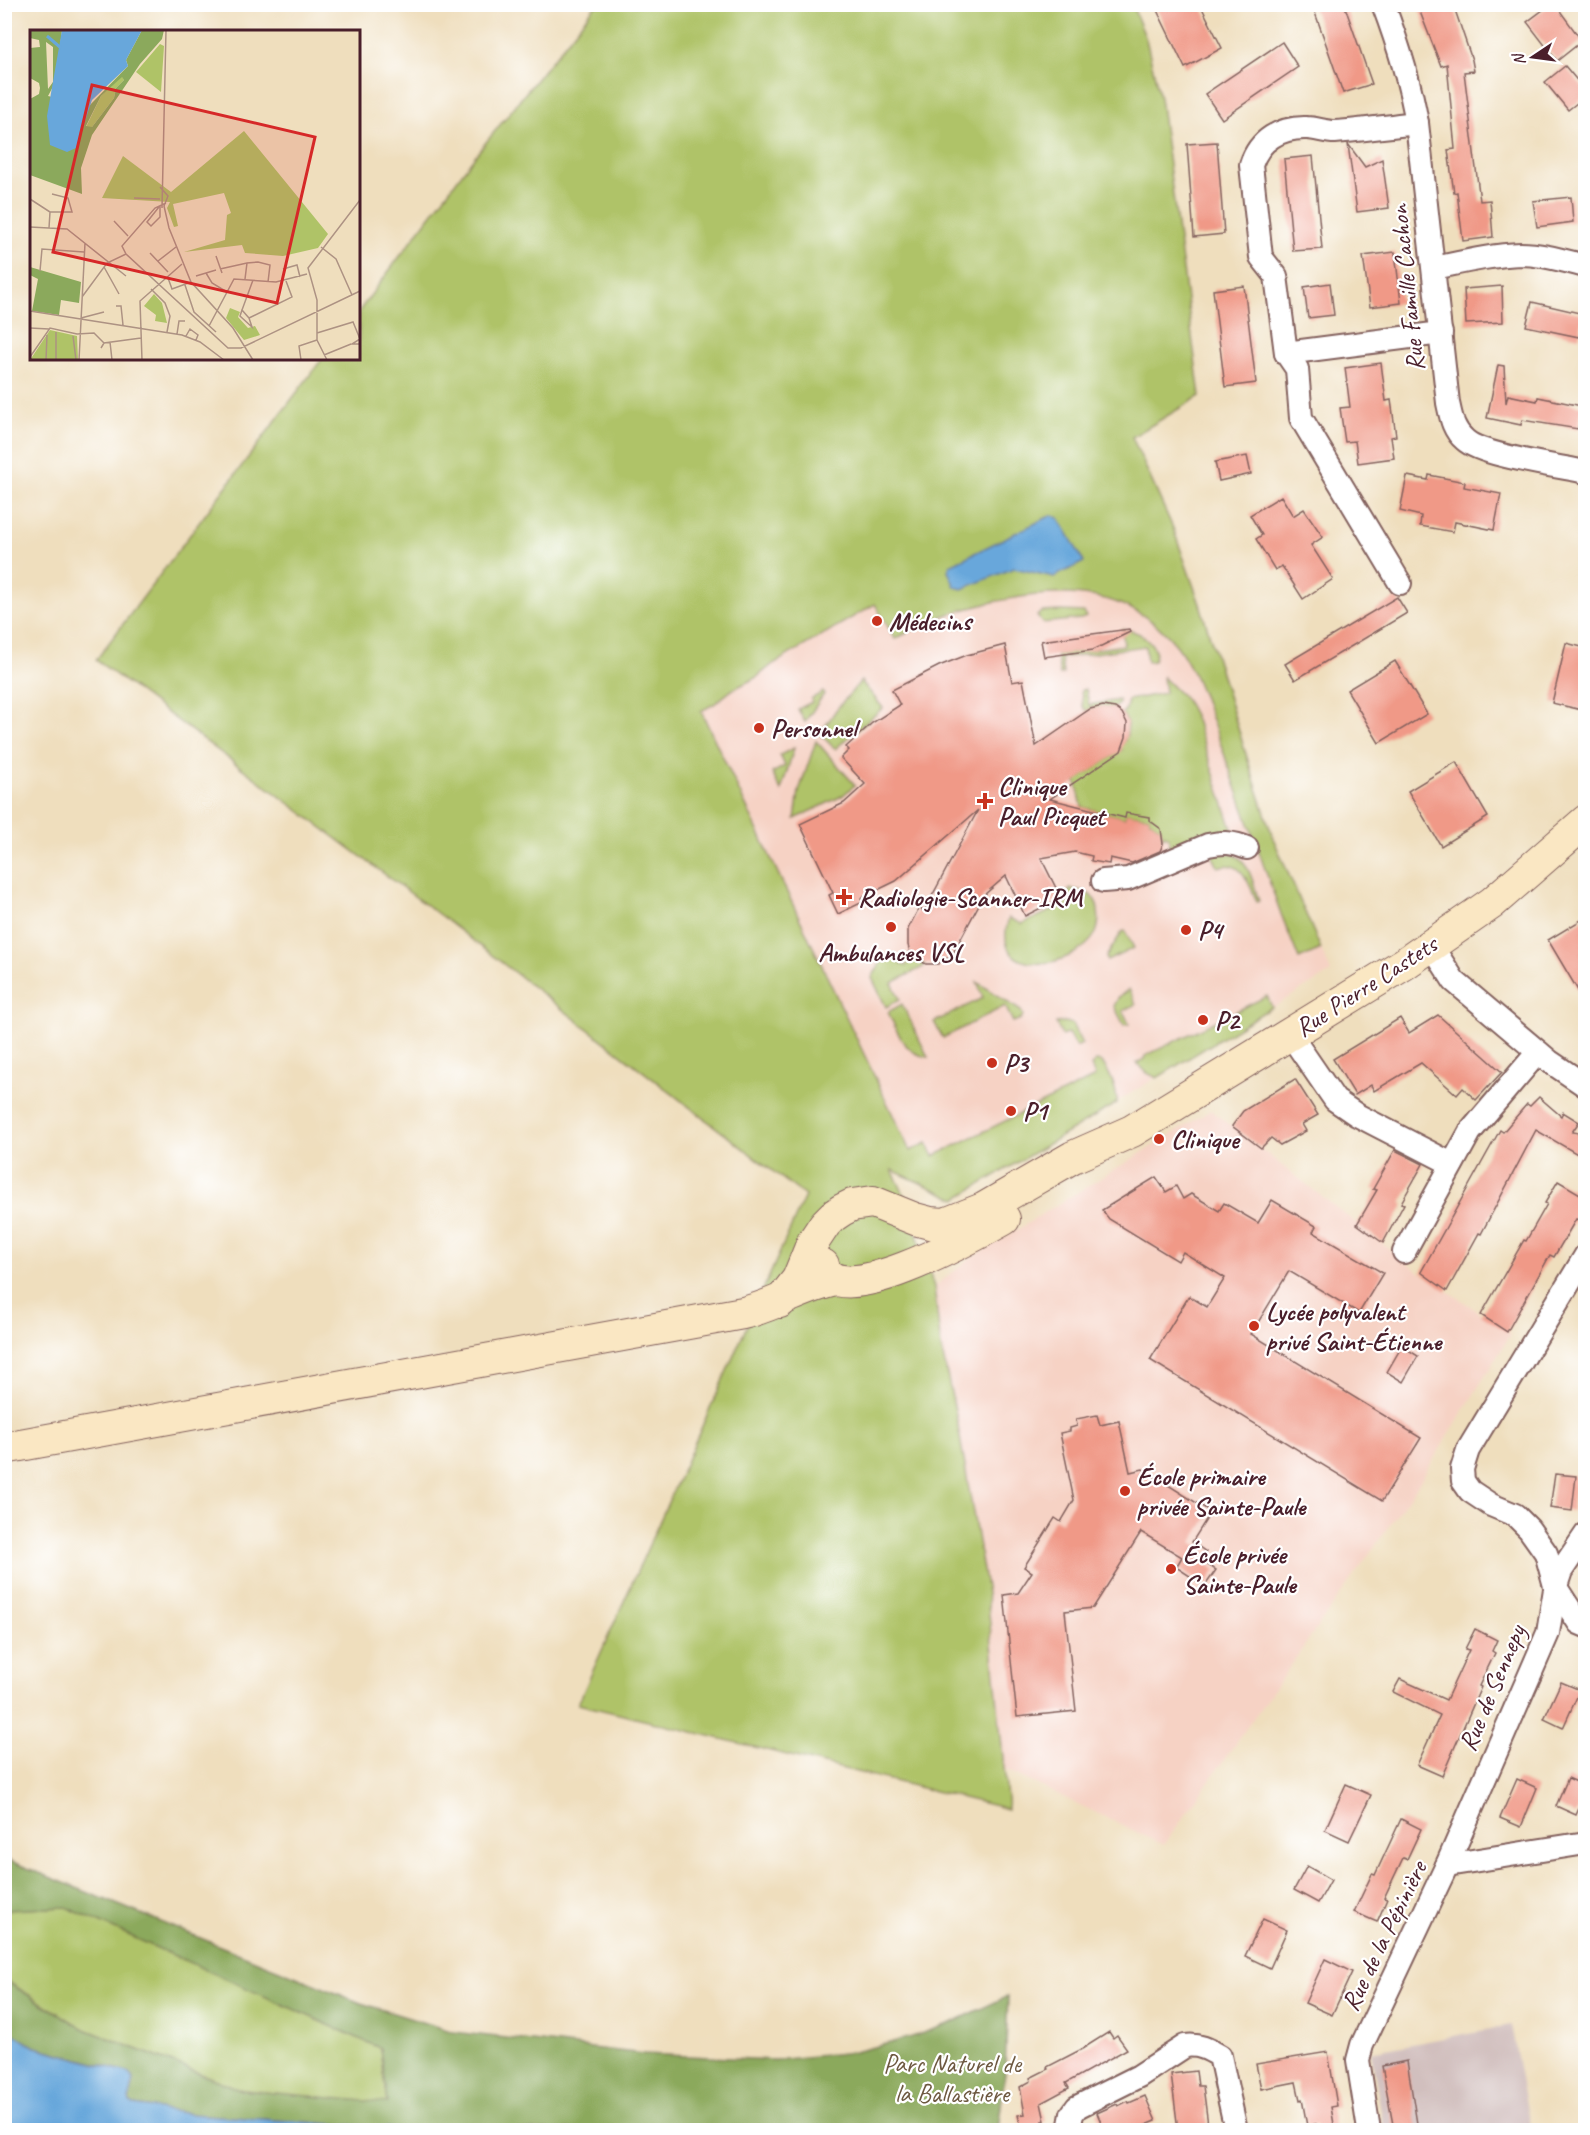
<svg xmlns="http://www.w3.org/2000/svg" width="1590" height="2135" viewBox="0 0 1590 2135" font-family="Caveat,sans-serif">
	<rect width="100%" height="100%" fill="#fff"/>
	<filter id="ink" filterUnits="userSpaceOnUse"><feTurbulence type="fractalNoise" baseFrequency=".0167" numOctaves="2"/><feDisplacementMap in="SourceGraphic" scale="12" xChannelSelector="R" yChannelSelector="G"/><feConvolveMatrix kernelMatrix="1 2 1 2 8 2 1 2 1" color-interpolation-filters="sRGB"/></filter>
	<filter id="wash" filterUnits="userSpaceOnUse"><feTurbulence type="fractalNoise" baseFrequency=".008" numOctaves="4" result="noise"/><feDisplacementMap in="SourceGraphic" scale="24" xChannelSelector="R" yChannelSelector="G"/><feGaussianBlur stdDeviation="1.35" result="paint"/><feColorMatrix in="noise" values="0 0 0 0 0 0 0 0 0 0 0 0 0 0 0 0 0 1.4 0 .05"/><feComposite in="paint" operator="in"/></filter>
	<g filter="url(#wash)">
		<rect width="100%" height="100%" fill="#efdebd"/>
		<!-- built -->
		<g fill="#f6d2c4">
			<path d="M1132,436L1173,528L1200,604L1249,764L1273,838L1331,972L956,1199L892,1169L668,719Z"/>
			<path d="M1211,1110L1411,1266L1511,1334L1419,1483L1164,1845L1004,1769L987,1593L957,1420L941,1347L934,1287L970,1259Z"/>
		</g>
		<!-- industrial -->
		<path fill="#d1bfbe" d="M1511,2025L1531,2130H1384L1371,2052Z"/>
		<!-- green -->
		<g fill="#afc367" stroke="#7c7149" stroke-width="1.5">
			<path d="M596,5H1132L1146,39L1160,98L1200,396L1132,437L1173,528L1200,604L1249,764L1273,838L1321,949L1299,959L1281,914L1206,703C1198,684 1190,663 1177,646C1129,587 1062,587 993,602C979,606 963,609 949,614C931,620 913,630 895,639L875,604L773,664L757,677L732,690L714,704L701,711L910,1151L927,1143L934,1156L1095,1077L1091,1066L1095,1061L1102,1062C1110,1074 1117,1089 1117,1103L956,1199L892,1170L903,1192L934,1287L941,1347L957,1420L987,1593L1008,1809L578,1704L805,1196L445,919L96,660L322,359L358,358L359,311L475,156Z"/>
			<path d="M1061,611L1084,612L1086,617L1081,619L1042,623L1037,616L1042,612Z"/>
			<path d="M1122,629C1137,630 1152,639 1156,653L1154,661L1147,662L1145,646L1061,658L1063,674L1060,675L1057,655L1124,645Z"/>
			<path d="M1163,677L1186,700L1195,717L1234,835L1169,852V838L1166,835L1163,837L1161,829L1149,820V817L1126,813L1125,818L1082,807L1076,781L1122,750L1121,747C1129,736 1130,724 1122,713L1126,709L1128,700L1165,693Z"/>
			<path d="M861,681L883,708L835,749L820,734L836,710Z"/>
			<path d="M1086,689L1089,705L1119,700V703L1115,708L1103,706L1093,709L1092,707L1087,711L1083,707L1081,690Z"/>
			<path d="M823,692L824,694L805,722L798,709L812,702L811,699Z"/>
			<path d="M816,741L855,785L842,796L795,819L799,791Z"/>
			<path d="M794,748L781,791L772,773L785,766L780,755Z"/>
			<path d="M1211,853C1218,853 1228,852 1235,855C1250,862 1254,887 1259,901L1257,902C1249,884 1242,858 1218,867Z"/>
			<path d="M1072,889C1085,891 1097,895 1098,910C1099,917 1099,926 1096,933C1075,970 988,982 1009,918L1022,924L1068,903L1069,890Z"/>
			<path d="M1125,931L1134,948L1107,961L1106,957L1122,932Z"/>
			<path d="M884,956H887L906,966L911,956L923,963L925,966L892,983L900,999L886,1007L872,978Z"/>
			<path d="M977,982L1021,1011L1023,1015L1021,1019L1013,1022L1005,1006L943,1038L934,1022L983,998Z"/>
			<path d="M1129,989L1136,1004L1123,1011L1129,1024L1124,1025L1114,1006L1119,997Z"/>
			<path d="M1267,996L1272,1007L1157,1078L1147,1073L1137,1063L1144,1059L1145,1056Z"/>
			<path d="M902,1004L928,1057C903,1053 898,1032 888,1012Z"/>
			<path d="M1066,1022L1072,1024L1082,1044L1076,1047L1068,1033L1062,1036L1056,1023Z"/>
			<path d="M66,1907L380,2048L387,2104L242,2090L82,2028L5,1980L4,1910Z"/>
		</g>
		<!-- forest -->
		<path fill="#8ba95c" stroke="#6a6444" stroke-width="1.5" d="M5,1859L361,2003L454,2032L644,2054L775,2060L854,2052L912,2037L951,2023L1008,1996L1005,2074L998,2130H415L190,2114L134,2105L130,2103L129,2099L134,2080L130,2073L35,2047L5,2029L4,1980L82,2028L242,2090L387,2103L380,2048L66,1907L5,1910Z"/>
		<!-- water -->
		<g fill="#68a7db" stroke="#596383" stroke-width="1.5">
			<path d="M1052,515L1059,518L1084,562L1054,577L1014,568L962,589L955,587L948,571L950,565Z"/>
			<path d="M5,2029L35,2047L130,2073L134,2080L129,2099L130,2103L134,2105L190,2114L415,2130H5Z"/>
		</g>
		<g id="blocks">
			<!-- building -->
			<g fill="#f09987">
				<path d="M1154,4H1200L1222,48L1185,68Z"/>
				<path d="M1312,4H1344L1372,84L1343,93Z"/>
				<path d="M1417,4H1453L1472,60L1474,71L1464,72L1480,201L1490,200L1493,237L1463,241L1457,192L1454,193L1448,150L1455,149L1447,64L1441,66Z"/>
				<path d="M1551,4H1555L1582,41L1557,61L1527,22Z"/>
				<path d="M1282,42L1298,67L1222,119L1205,94Z"/>
				<path d="M1565,66L1586,91V96L1568,110L1545,82Z"/>
				<path d="M1217,142L1224,234L1194,237L1187,144Z"/>
				<path d="M1348,144L1365,167L1382,159L1389,208L1357,212Z"/>
				<path d="M1313,156L1322,249L1293,251L1284,159Z"/>
				<path d="M1571,197L1573,222L1537,227L1533,201Z"/>
				<path d="M1395,252L1401,303L1370,307L1363,256Z"/>
				<path d="M1330,283L1334,315L1308,318L1304,287Z"/>
				<path d="M1244,286L1256,383L1225,387L1213,290Z"/>
				<path d="M1502,286L1503,322L1466,324L1464,289Z"/>
				<path d="M1532,302L1584,314L1579,337L1526,326Z"/>
				<path d="M1381,363L1386,401L1391,400L1396,436L1391,437L1394,458L1358,463L1355,441L1345,442L1340,408L1350,407L1345,368Z"/>
				<path d="M1498,365L1504,366L1506,403L1508,395L1537,401L1538,397L1582,406L1578,429L1522,420L1521,425L1487,418Z"/>
				<path d="M1247,456L1251,474L1219,481L1215,462Z"/>
				<path d="M1429,475L1465,482L1464,487L1501,494L1494,530L1455,522L1453,532L1420,526L1421,516L1400,511L1407,476L1428,480Z"/>
				<path d="M1281,496L1293,516L1304,509L1323,537L1311,545L1333,579L1303,599L1282,566L1275,570L1256,539L1262,535L1250,515Z"/>
				<path d="M1397,597L1407,613L1295,680L1285,664Z"/>
				<path d="M1129,629L1130,632L1093,650L1044,657L1041,641Z"/>
				<path d="M1566,643L1586,648V711L1552,703Z"/>
				<path d="M1005,645L1012,682L1023,680L1036,746L1090,709L1103,706L1115,708L1122,713L1127,723L1126,737L1121,751L1050,799L1125,818L1126,813L1149,817V820L1161,829L1163,844L1160,851L1132,863L1110,858L1109,864L1091,861L1092,856L1075,852L1041,858L1061,898L1025,916L1006,876L984,895L950,959L946,958L938,964H926L911,956L908,945V929L919,908L924,911L978,810L896,881L861,898L863,902L838,914L829,895L833,893L800,824L844,803L865,784L841,758L849,750L846,747L872,723L900,705L892,690L939,666L967,655Z"/>
				<path d="M1395,661L1427,714L1379,743L1347,690Z"/>
				<path d="M1456,762L1488,817L1441,846L1408,791Z"/>
				<path d="M1586,917V1004L1548,940Z"/>
				<path d="M1438,1015L1502,1072L1476,1100L1463,1088L1457,1095L1421,1063L1374,1091L1371,1085L1355,1095L1333,1059L1400,1018L1409,1033Z"/>
				<path d="M1295,1079L1318,1115L1302,1124L1306,1131L1280,1145L1271,1138L1261,1148L1232,1126L1243,1111Z"/>
				<path d="M1539,1097L1561,1116L1563,1112L1579,1122L1572,1132L1586,1134V1159L1536,1130L1481,1234L1479,1233L1447,1291L1421,1272L1500,1130L1503,1132L1527,1104L1530,1106Z"/>
				<path d="M1395,1150L1423,1164L1401,1203L1404,1204L1383,1243L1357,1224L1377,1190L1373,1189Z"/>
				<path d="M1156,1177L1166,1192L1176,1186L1183,1199L1191,1194L1219,1211L1224,1203L1258,1223L1272,1200L1316,1226L1313,1232L1383,1273L1359,1313L1289,1271L1251,1334L1421,1438L1382,1501L1150,1360L1189,1296L1207,1307L1225,1278L1183,1252L1178,1261L1109,1219L1102,1210Z"/>
				<path d="M1558,1181L1582,1195L1586,1201V1208L1579,1220L1576,1219L1554,1257L1550,1255L1507,1332L1481,1315L1524,1240L1526,1241L1547,1204L1545,1203Z"/>
				<path d="M1402,1346L1418,1356L1403,1382L1387,1372Z"/>
				<path d="M1097,1415L1100,1425L1119,1421L1130,1472L1143,1469L1211,1512L1192,1542L1206,1552L1200,1560L1216,1570L1205,1586L1176,1567L1182,1557L1141,1532L1093,1608L1065,1611L1076,1711L1017,1717L1004,1595L1018,1593L1032,1572L1024,1567L1055,1518L1061,1522L1074,1500L1060,1433L1070,1431V1428L1077,1426L1076,1419Z"/>
				<path d="M1555,1474L1576,1476L1572,1511L1550,1508Z"/>
				<path d="M1475,1629L1497,1640L1492,1651L1495,1653L1479,1686L1481,1687L1442,1776L1417,1765L1440,1715L1393,1692L1400,1679L1446,1700L1469,1650L1465,1649Z"/>
				<path d="M1561,1682L1580,1690L1563,1728L1544,1719Z"/>
				<path d="M1568,1778L1586,1786V1793L1576,1815L1556,1806Z"/>
				<path d="M1517,1779L1537,1788L1521,1827L1500,1818Z"/>
				<path d="M1346,1784L1371,1795L1349,1841L1325,1830Z"/>
				<path d="M1401,1819L1421,1829L1407,1859L1403,1858L1384,1898L1387,1899L1377,1922L1354,1912L1372,1874L1375,1875Z"/>
				<path d="M1307,1866L1331,1880L1318,1903L1294,1890Z"/>
				<path d="M1263,1919L1287,1930L1270,1968L1245,1956Z"/>
				<path d="M1325,1959L1352,1972L1332,2015L1305,2003Z"/>
				<path d="M1109,2032L1113,2038L1117,2035L1127,2049L1066,2083L1069,2088L1041,2103L1045,2121H1042L1044,2130H1022L1018,2115L1025,2114L1020,2087L1031,2081L1030,2078L1048,2069L1047,2067L1082,2049Z"/>
				<path d="M1328,2052L1337,2106L1331,2107L1335,2130H1317L1316,2124L1307,2126L1302,2099L1300,2100L1296,2082L1261,2089L1256,2064Z"/>
				<path d="M1407,2061L1418,2130H1394L1382,2066Z"/>
				<path d="M1196,2071L1198,2086H1203L1208,2125L1202,2126L1203,2130H1178L1171,2074Z"/>
				<path d="M1145,2096L1156,2121L1134,2130H1104L1097,2113L1117,2104L1118,2106L1128,2101L1129,2103Z"/>
			</g>
		</g>
	</g>
	<g filter="url(#ink)">
		<use href="#blocks" fill-opacity="0" stroke="#84625e" stroke-width="1.5"/>
		<g fill="none" stroke-linecap="round" stroke-linejoin="round">
			<!-- street casing -->
			<g stroke="#84625e" stroke-width="26">
				<g id="street">
					<path d="M1383,4C1398,44 1410,81 1417,123L1448,403C1451,417 1453,430 1465,440C1482,456 1559,466 1586,472"/>
					<path d="M1417,123C1390,126 1362,130 1335,132C1325,132 1316,128 1307,128C1280,127 1259,140 1251,165L1261,257L1276,276L1286,353L1441,333"/>
					<path d="M1434,268C1463,262 1492,255 1521,254C1543,254 1565,261 1586,266"/>
					<path d="M1286,353L1297,369L1301,418L1400,583"/>
					<path d="M1103,881L1128,879L1208,845C1223,842 1233,842 1247,848"/>
					<path d="M1431,945L1454,981L1549,1061L1586,1086"/>
					<path d="M1292,1034L1298,1046L1335,1100L1357,1115L1452,1164"/>
					<path d="M1404,1252L1470,1132L1538,1052"/>
					<path d="M1586,1255L1468,1450L1462,1469L1463,1481L1470,1491L1491,1505L1515,1515L1529,1529L1546,1553L1555,1586L1579,1623L1586,1626"/>
					<path d="M1447,1865L1586,1843"/>
					<path d="M1069,2130L1072,2114L1077,2107L1139,2076L1185,2046C1199,2044 1208,2049 1220,2056L1236,2130"/>
					<path d="M1369,2130L1358,2060L1362,2045L1447,1865L1548,1633L1555,1589L1561,1571L1586,1534"/>
				</g>
			</g>
			<!-- secondary casing -->
			<g stroke="#84625e" stroke-width="34">
				<g id="secondary">
					<path d="M823,1265C834,1316 979,1233 1004,1219"/>
					<path d="M780,1302L798,1279L813,1242L825,1224L833,1216L842,1210L852,1205L873,1202L915,1219L930,1223L945,1224L983,1209L1073,1157L1132,1131L1404,964L1492,903L1586,821"/>
					<path d="M4,1448L743,1313C777,1305 802,1287 835,1280"/>
				</g>
			</g>
			<!-- street -->
			<use href="#street" stroke="#fff" stroke-width="22"/>
			<!-- secondary -->
			<use href="#secondary" stroke="#fae7c3" stroke-width="32"/>
		</g>
	</g>
	<!-- markers -->
	<g fill="#c8321e" stroke="#fff" stroke-width="2">
		<circle cx="877" cy="621" r="6"/>
		<circle cx="759" cy="728" r="6"/>
		<path d="M982 792h6v6h6v6h-6v6h-6v-6h-6v-6h6z"/>
		<path d="M841 888h6v6h6v6h-6v6h-6v-6h-6v-6h6z"/>
		<circle cx="891" cy="927" r="6"/>
		<circle cx="1186" cy="930" r="6"/>
		<circle cx="1203" cy="1020" r="6"/>
		<circle cx="992" cy="1063" r="6"/>
		<circle cx="1011" cy="1111" r="6"/>
		<circle cx="1159" cy="1139" r="6"/>
		<circle cx="1254" cy="1326" r="6"/>
		<circle cx="1125" cy="1491" r="6"/>
		<circle cx="1171" cy="1569" r="6"/>
	</g>
	<g text-anchor="middle" dominant-baseline="central" stroke-width="4.5" stroke-linejoin="round" paint-order="stroke">
		<!-- street labels -->
		<g font-size="26" fill="#4a1f2b" stroke="#fff">
			<text transform="translate(1407 288) rotate(-96)">Rue Famille Cachon</text>
			<text transform="translate(1366 986) rotate(-33)">Rue Pierre Castets</text>
			<text transform="translate(1492 1688) rotate(-67)">Rue de Sennepy</text>
			<text transform="translate(1384 1936) rotate(-64)">Rue de la Pépinière</text>
		</g>
		<!-- poi labels -->
		<g font-size="26" font-weight="bold" fill="#4a1f2b" stroke="#fff" text-anchor="start">
			<text x="889" y="621">Médecins</text>
			<text x="771" y="728">Personnel</text>
			<text x="998" y="786">Clinique<tspan x="998" dy="30">Paul Picquet</tspan></text>
			<text x="858" y="897">Radiologie-Scanner-IRM</text>
			<text x="1198" y="930">P4</text>
			<text x="891" y="952" text-anchor="middle">Ambulances VSL</text>
			<text x="1215" y="1020">P2</text>
			<text x="1004" y="1063">P3</text>
			<text x="1023" y="1111">P1</text>
			<text x="1171" y="1139">Clinique</text>
			<text x="1266" y="1311">Lycée polyvalent<tspan x="1266" dy="30">privé Saint-Étienne</tspan></text>
			<text x="1137" y="1476">École primaire<tspan x="1137" dy="30">privée Sainte-Paule</tspan></text>
			<text x="1183" y="1554">École privée<tspan x="1183" dy="30">Sainte-Paule</tspan></text>
		</g>
		<!-- park labels -->
		<g font-size="26" fill="#6d5840" stroke="#fff">
			<text x="952" y="2063">Parc Naturel de<tspan x="952" dy="30">la Ballastière</tspan></text>
		</g>
	</g>
	<!-- overview -->
	<g transform="translate(30 30)">
		<rect width="330" height="330" fill="#efdebd"/>
		<path d="M130,14L134,16L131,62L106,42ZM92,46L94,50L86,58L84,68L62,97H56L71,66ZM214,101L298,204L288,218L253,226L215,223L212,215L154,222L195,210L197,185L201,183L194,163L143,174L148,196L144,197L137,178L140,172L72,168L93,126L141,162ZM124,264L132,273L137,293L125,291L126,285L114,276ZM200,278L210,282L208,287L218,298L225,296L230,305L214,310L196,288ZM20,300L47,306L48,330H0Z" fill="#afc367"/>
		<path d="M0,0H32L26,51L18,66L59,76L98,36L96,30L112,0H134L132,9L110,34L62,105L51,138L52,164L0,145V69L9,64L10,58L9,53L0,48V18L10,17L9,10L0,8ZM16,12L23,17V52L18,59ZM92,47L94,50L86,58L84,68L62,97L56,96L71,66ZM0,237L51,252L49,273L31,270L29,285L2,281L8,249L0,245Z" fill="#8ba95c" fill-rule="evenodd"/>
		<path d="M32,0H112L96,30L98,36L62,70L46,118L37,122L20,115L17,86Z" fill="#68a7db"/>
		<path fill="none" stroke="#68a7db" stroke-width="3" d="M17,6L31,18"/>
		<path fill="none" stroke="#ad9283" stroke-width="1.5" d="M130,157L138,166L134,176L139,198L161,252L203,298L223,330M104,168L130,169M0,169L20,182L19,198M136,173L125,178L92,216L96,224L198,318H211L330,261M129,177L117,192L121,196L130,187V176M132,178L136,0M20,182H42L38,168L22,164M84,191L98,206M0,197L37,199L96,246M291,217L306,229L322,265M120,223L138,242M186,226L192,243M128,231L146,217M74,237L89,264M190,239L217,233M253,239L267,235L270,247M10,241L12,219L54,222M176,243L182,253L197,262M166,246L186,240M138,248L142,259L161,252M215,249L217,233L228,232L240,235L238,252M223,250L212,280L219,288L262,267L256,251M155,255L164,282L186,302M121,259L135,273L140,286L137,302M52,267L77,233L96,224M86,276H91L93,295M212,280L210,286L222,297L219,288M0,281L152,305L170,312L194,330M51,288L74,282M179,296L204,249L246,252L277,244M0,298L19,299M26,302V330M287,303L323,292L330,309L322,314H330M147,304L149,291H155M43,306L46,330M156,306L160,299L168,305L166,310M80,312L82,330M71,318L74,313L111,308M294,325L321,314M0,327L20,298L47,304L64,303L74,313M16,330L17,305M49,330L55,213M112,330L110,271L152,234M271,330L269,316L287,310M297,330L287,310V270L278,238L330,170"/>
		<path fill="#d62828" fill-opacity="0.15" stroke="#d62828" stroke-width="3" d="M62,55L285,107L247,273L23,222Z"/>
		<rect width="330" height="330" fill="none" stroke="#4a1f2b" stroke-width="3"/>
	</g>
	<!-- margin -->
	<rect width="1590" height="2135" fill="none" stroke="#fff" stroke-width="24"/>
	<!-- north arrow -->
	<g transform="translate(1533 57) rotate(257)" stroke="#ffffff" stroke-width="4.5" paint-order="stroke">
	<path d="M0-4.5L10 22L0 15L-10 22Z" fill="#4a1f2b"/>
	<text y="-9" font-size="16" font-weight="bold" text-anchor="middle" fill="#4a1f2b">N</text>
	</g>
</svg>
